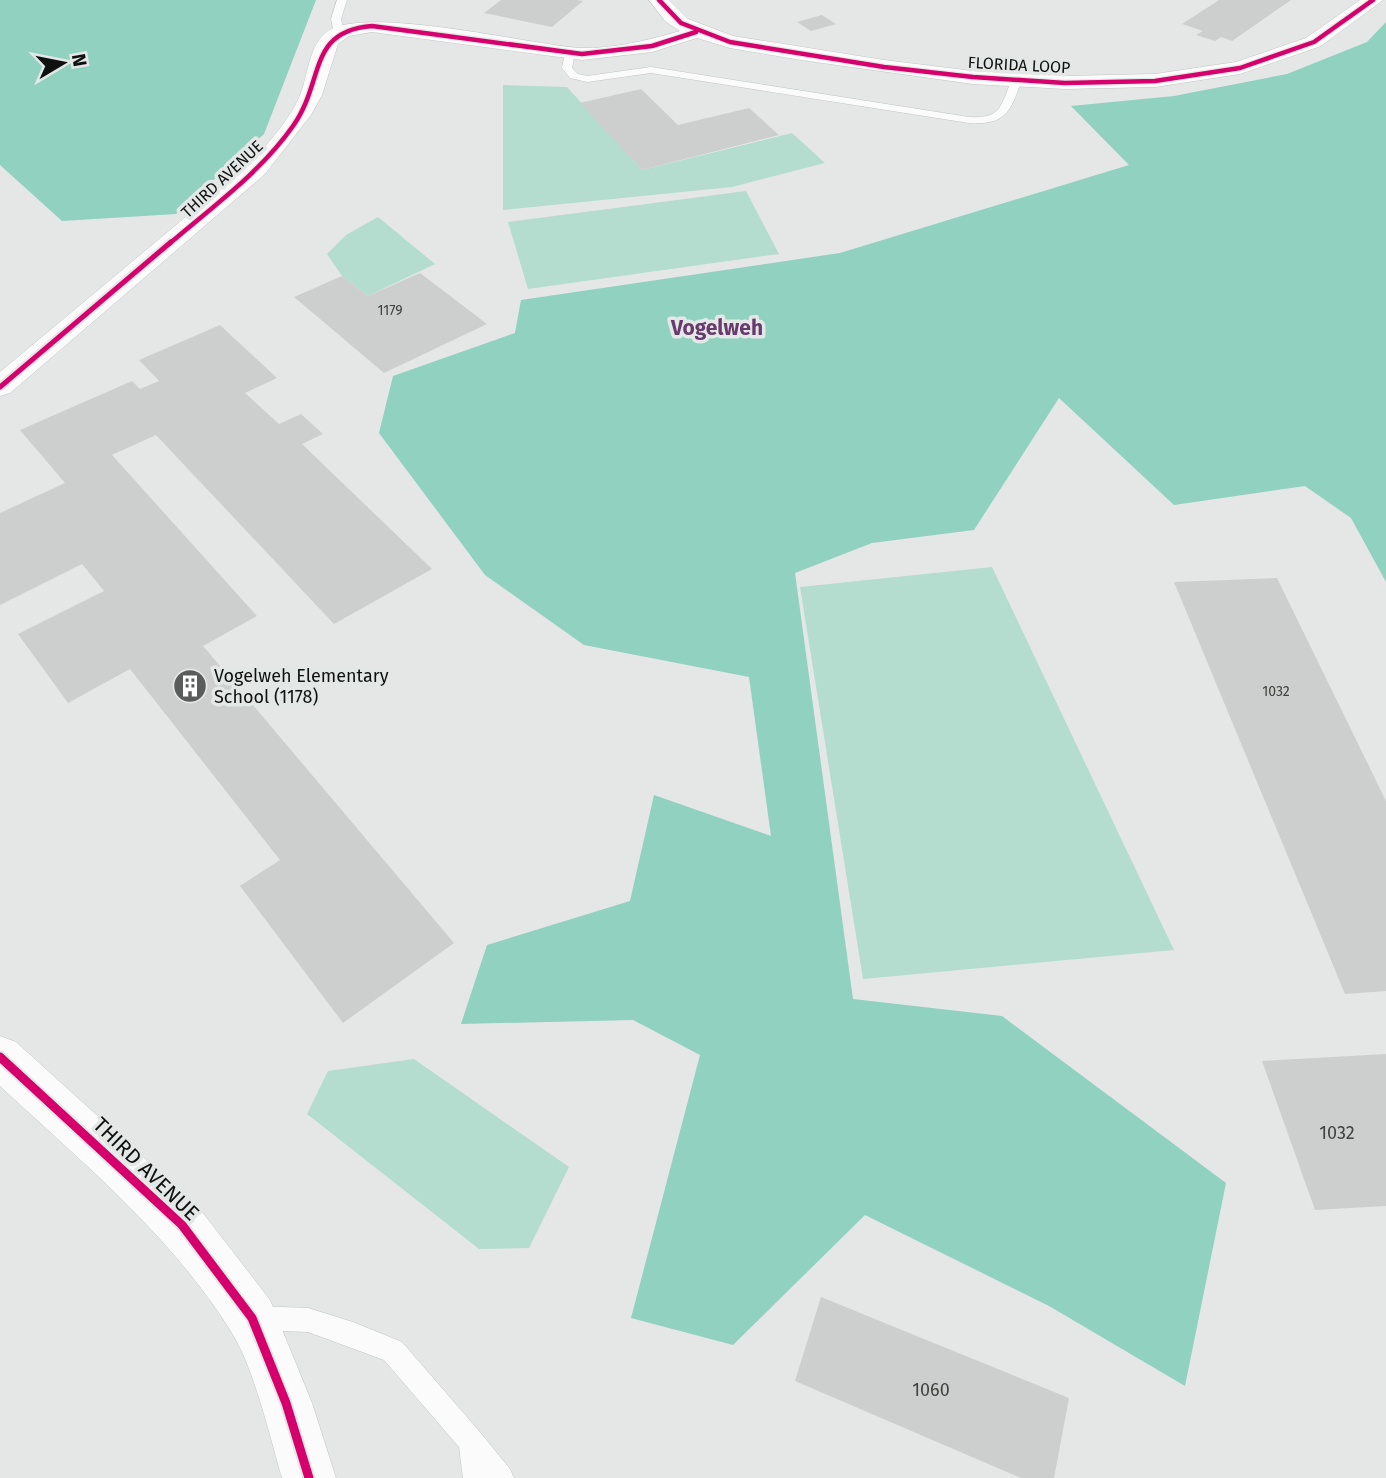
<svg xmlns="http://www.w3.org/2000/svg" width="1386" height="1478" font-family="'Fira Sans',sans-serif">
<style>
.green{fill:#b4ddd0}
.forest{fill:#90d1c0}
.building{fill:#cdcfce}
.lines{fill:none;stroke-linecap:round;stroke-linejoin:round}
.service-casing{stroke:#c3c5c4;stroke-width:1}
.minor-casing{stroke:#c3c5c4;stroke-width:1}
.service{fill:#fbfbfb;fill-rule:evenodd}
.minor{fill:#fbfbfb;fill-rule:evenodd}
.cycleway-far2-casing{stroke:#e3e8e6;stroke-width:7}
.cycleway-far1-casing{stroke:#e3e8e6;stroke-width:9}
.cycleway-casing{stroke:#e3e8e6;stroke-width:13}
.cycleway-far2{stroke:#d6006c;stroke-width:4.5}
.cycleway-far1{stroke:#d6006c;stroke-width:5}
.cycleway{stroke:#d6006c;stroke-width:9}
.labels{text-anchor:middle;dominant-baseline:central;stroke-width:7;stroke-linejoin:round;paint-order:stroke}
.number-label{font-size:14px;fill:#404240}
.far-street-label{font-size:16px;fill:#0f1110;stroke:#e3e8e6}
.poi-label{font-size:18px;fill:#0f1110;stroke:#e3e8e6;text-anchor:start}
.near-number-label{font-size:18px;fill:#404240}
.far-district-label{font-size:21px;font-weight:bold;fill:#683a6e;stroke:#e3e8e6}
.near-street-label{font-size:21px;fill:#0f1110;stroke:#e3e8e6}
</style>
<rect width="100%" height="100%" fill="#e4e7e6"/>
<!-- green -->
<path class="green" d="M 503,85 L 567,87 L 642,170 L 792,133 L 825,163 L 732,187 L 503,210 Z
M 746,191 L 779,254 L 528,289 L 508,222 Z
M 378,217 L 435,264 L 368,296 L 342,276 L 327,254 L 346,235 Z
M 992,567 L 1174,950 L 863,979 L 800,587 Z
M 414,1059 L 569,1167 L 529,1248 L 479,1249 L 307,1114 L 328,1071 Z"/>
<!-- forest -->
<path class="forest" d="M 0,0 L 316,0 L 264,134 L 176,214 L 62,221 L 0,165 Z
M 1386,22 L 1386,582 L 1351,518 L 1305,486 L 1174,505 L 1059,398 L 974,530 L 872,543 L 795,573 L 853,999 L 1002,1016 L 1226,1183 L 1185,1386 L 1049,1306 L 865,1215 L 733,1345 L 631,1318 L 700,1055 L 633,1020 L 461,1024 L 487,945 L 630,901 L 654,795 L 771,836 L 749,677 L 584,645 L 485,575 L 379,433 L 393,376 L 515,333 L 521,300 L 840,253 L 1129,165 L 1071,106 L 1174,96 L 1287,74 L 1367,42 Z"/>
<!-- building -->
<path class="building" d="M 501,0 L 577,0 L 583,1 L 552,27 L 484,13 Z
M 1219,0 L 1291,0 L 1232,41 L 1221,37 L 1215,41 L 1196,35 L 1203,31 L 1182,24 Z
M 822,15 L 836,24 L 811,31 L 797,22 Z
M 641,89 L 678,125 L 749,108 L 779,135 L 642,170 L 580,103 Z
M 420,273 L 487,324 L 384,373 L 294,297 L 342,276 L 368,296 Z
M 220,325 L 277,378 L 245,393 L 279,424 L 301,414 L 323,434 L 302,444 L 432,569 L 334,624 L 156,435 L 112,455 L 257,616 L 203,646 L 454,943 L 343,1023 L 240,886 L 280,860 L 130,669 L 68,703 L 18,634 L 104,591 L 82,564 L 0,605 L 0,513 L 65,483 L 20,430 L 132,381 L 140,389 L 159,381 L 139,360 Z
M 1277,578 L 1386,801 L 1386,991 L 1345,994 L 1174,582 Z
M 1386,1054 L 1386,1206 L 1315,1210 L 1262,1061 Z
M 821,1297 L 1069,1398 L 1054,1478 L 1021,1478 L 795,1381 Z"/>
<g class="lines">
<!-- service casing -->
<g class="service-casing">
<path id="service" d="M 337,0 L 347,0 L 341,19 L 344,33 L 339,36 L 334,33 L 331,19 Z
M 570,50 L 575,53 L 572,68 L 578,74 L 587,76 L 651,67 L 969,117 C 1003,119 1000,105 1012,80 L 1021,82 C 1010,113 1005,125 969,123 L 651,73 L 587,82 L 570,78 L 562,68 L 565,53 Z
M 254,1306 L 308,1308 L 353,1322 L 402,1342 L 479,1431 L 510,1469 L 514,1478 L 463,1478 L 459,1447 L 384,1360 L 308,1332 L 254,1330 L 246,1326 L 242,1318 L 246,1310 Z"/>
</g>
<!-- minor casing -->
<g class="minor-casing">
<path id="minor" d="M 649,0 L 669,0 L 688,19 L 733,36 L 884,60 L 973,71 L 1065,76 L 1155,74 L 1236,62 L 1306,38 L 1360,0 L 1383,0 L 1321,46 L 1240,74 L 1155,87 L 1065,89 L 973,84 L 801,60 L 730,48 L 697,38 L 652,52 L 582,60 L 372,32 L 349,36 L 338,44 L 322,95 L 311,115 L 264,175 L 10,393 L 0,396 L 0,372 L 248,165 C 267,145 287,123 299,98 C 308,77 308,50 324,34 C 356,2 531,45 580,48 C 613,49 649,40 680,31 L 665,21 Z
M 0,1036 L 16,1042 L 199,1208 L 270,1300 L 312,1403 L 336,1478 L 282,1478 C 270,1437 254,1368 232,1333 C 172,1236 83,1163 0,1086 Z"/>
</g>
<!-- service -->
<use href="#service" class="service"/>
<!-- minor -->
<use href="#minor" class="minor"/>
<!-- cycleway-far2 casing -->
<g class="cycleway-far2-casing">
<path id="cycleway-far2" d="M 659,0 L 681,23 L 730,42 L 884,67 L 973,77 L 1065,83 L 1155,81 L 1240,68 L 1314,42 L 1373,0
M 169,244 C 212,207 260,173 293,126 C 325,81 307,31 372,26 L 582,54 L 652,46 L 696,32"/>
</g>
<!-- cycleway-far1 casing -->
<g class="cycleway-far1-casing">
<path id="cycleway-far1" d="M 0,387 L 171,242"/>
</g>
<!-- cycleway casing -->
<g class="cycleway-casing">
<path id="cycleway" d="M 0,1057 L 182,1225 L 252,1318 L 286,1403 L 309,1478"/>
</g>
<!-- cycleway-far2 -->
<use href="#cycleway-far2" class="cycleway-far2"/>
<!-- cycleway-far1 -->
<use href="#cycleway-far1" class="cycleway-far1"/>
<!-- cycleway -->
<use href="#cycleway" class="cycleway"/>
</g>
<!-- icons -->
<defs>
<g id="building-disc" transform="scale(1.75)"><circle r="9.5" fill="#5a5c5b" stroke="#e3e8e6"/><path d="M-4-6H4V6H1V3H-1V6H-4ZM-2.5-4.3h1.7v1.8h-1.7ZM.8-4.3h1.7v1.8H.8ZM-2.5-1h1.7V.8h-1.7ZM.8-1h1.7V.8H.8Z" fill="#fff"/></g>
</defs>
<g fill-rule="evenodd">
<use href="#building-disc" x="190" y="686"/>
</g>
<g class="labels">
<!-- number labels -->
<g class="number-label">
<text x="390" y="310">1179</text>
<text x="1276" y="691">1032</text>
</g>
<!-- far-street labels -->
<g class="far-street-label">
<text transform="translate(1019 65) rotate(3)">FLORIDA LOOP</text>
<text transform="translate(222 179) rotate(-43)">THIRD AVENUE</text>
</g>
<!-- poi labels -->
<g class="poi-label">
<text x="214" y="676">Vogelweh Elementary<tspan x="214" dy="21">School (1178)</tspan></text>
</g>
<!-- near-number labels -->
<g class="near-number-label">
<text x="1337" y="1133">1032</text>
<text x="931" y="1390">1060</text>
</g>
<!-- far-district labels -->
<g class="far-district-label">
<text x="717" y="328">Vogelweh</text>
</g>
<!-- near-street labels -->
<g class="near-street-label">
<text transform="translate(146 1169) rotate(44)">THIRD AVENUE</text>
</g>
</g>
<!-- north arrow -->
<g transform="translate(63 63) rotate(80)" stroke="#e3e8e6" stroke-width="5" paint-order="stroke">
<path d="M0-5L12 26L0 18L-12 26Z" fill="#0f1110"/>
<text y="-10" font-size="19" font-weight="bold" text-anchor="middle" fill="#0f1110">N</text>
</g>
</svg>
